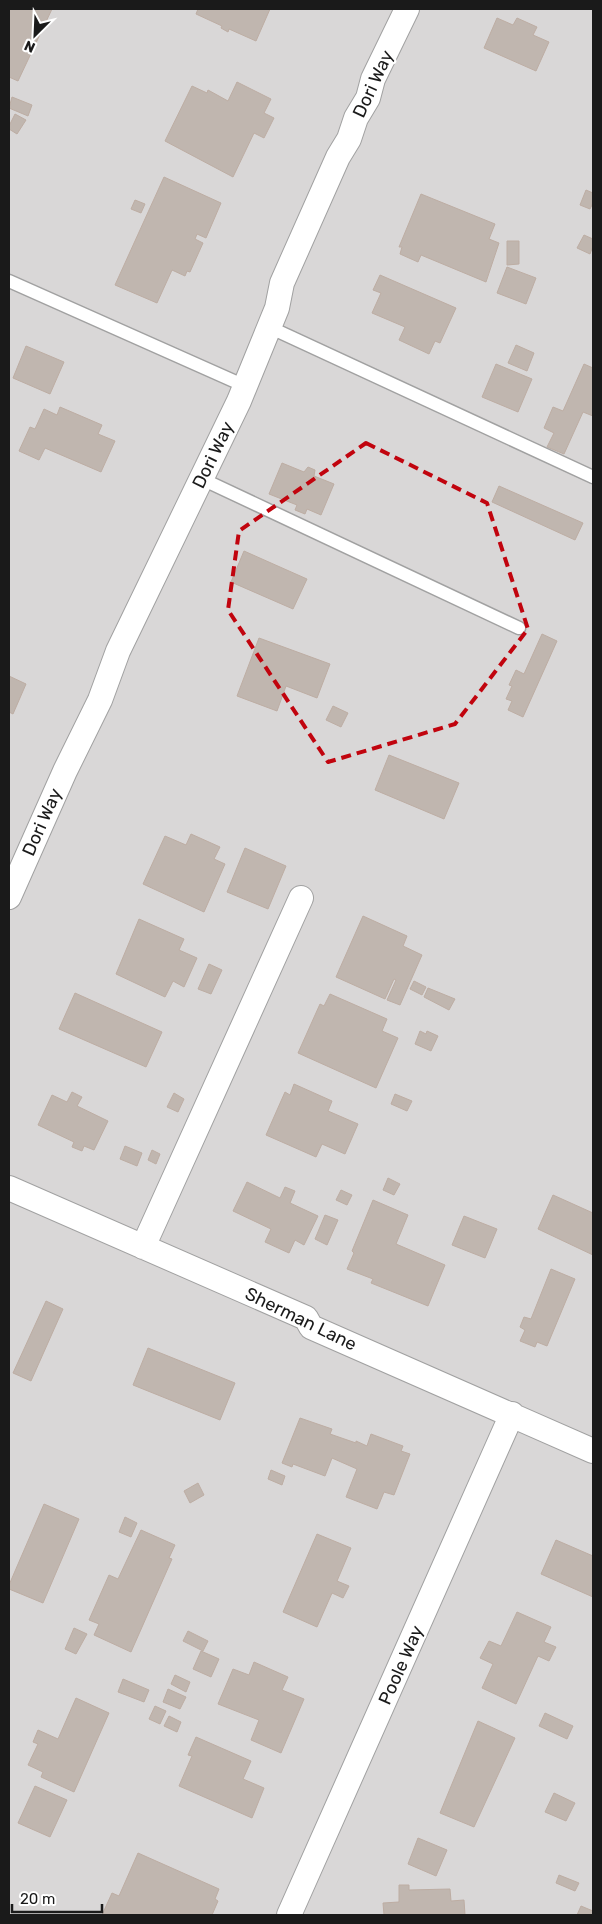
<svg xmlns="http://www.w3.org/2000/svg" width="602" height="1924" font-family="Rubik,sans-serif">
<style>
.residential{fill:#d9d7d7}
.building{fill:#c0b6af;stroke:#bdada3}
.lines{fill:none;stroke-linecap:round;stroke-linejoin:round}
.lane-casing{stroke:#a1a1a1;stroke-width:15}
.street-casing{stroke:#a1a1a1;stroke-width:26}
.lane{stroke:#fff;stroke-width:12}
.street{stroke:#fff;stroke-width:24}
.marked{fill:none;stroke:#c1040e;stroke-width:4;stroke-dasharray:10 6;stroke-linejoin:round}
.labels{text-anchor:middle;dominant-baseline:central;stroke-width:4.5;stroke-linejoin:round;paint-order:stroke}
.street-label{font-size:18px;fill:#1a1a1a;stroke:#fff}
</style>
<rect width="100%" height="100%" fill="#ece7e0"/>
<!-- residential -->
<path class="residential" d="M 9,9 L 593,9 L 593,1915 L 9,1915 Z"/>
<!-- building -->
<path class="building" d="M 9,9 L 52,9 L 18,81 L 9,77 Z
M 198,9 L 270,9 L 256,41 L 229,29 L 228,32 L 221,28 L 222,26 L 196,14 Z
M 497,18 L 513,25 L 517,18 L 537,27 L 533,35 L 549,42 L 536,71 L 484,48 Z
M 237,82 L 271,99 L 264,113 L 274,118 L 264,138 L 254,133 L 233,177 L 165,141 L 192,86 L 207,93 L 208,90 L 228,101 Z
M 12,97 L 32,105 L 28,116 L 9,108 Z
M 15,114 L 26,120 L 17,134 L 9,129 L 9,126 Z
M 164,177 L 221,203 L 206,238 L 197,234 L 195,239 L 203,243 L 190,272 L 187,271 L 185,276 L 172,270 L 157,303 L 115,285 Z
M 586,190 L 593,193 L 593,203 L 590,209 L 580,205 Z
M 421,194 L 495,224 L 489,239 L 499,243 L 486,282 L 421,255 L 418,262 L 400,254 L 402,247 L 399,247 Z
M 135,200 L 145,204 L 141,213 L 131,209 Z
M 584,235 L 593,239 L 593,246 L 590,254 L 577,248 Z
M 507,241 L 519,241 L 519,264 L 507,265 Z
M 507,267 L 536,278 L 526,304 L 497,293 Z
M 380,275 L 456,308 L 440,343 L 435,341 L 429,354 L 399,340 L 405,327 L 372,313 L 381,293 L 373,290 Z
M 516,345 L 534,353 L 527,371 L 508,363 Z
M 26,346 L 64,362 L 50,394 L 13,378 Z
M 496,364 L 532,379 L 518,412 L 482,397 Z
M 584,364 L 593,368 L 593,416 L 583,412 L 564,454 L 547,447 L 554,433 L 544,428 L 553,407 L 563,411 Z
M 60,407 L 102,425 L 98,434 L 115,441 L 101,472 L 45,448 L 39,460 L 19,451 L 30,427 L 35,429 L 44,409 L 57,415 Z
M 282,463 L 304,472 L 308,467 L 315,470 L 314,476 L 334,484 L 321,515 L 307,509 L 305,514 L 295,510 L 297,505 L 269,494 Z
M 499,486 L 583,523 L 575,540 L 492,502 Z
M 244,551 L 307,579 L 293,609 L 231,582 Z
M 542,634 L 557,641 L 523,717 L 508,710 L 512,701 L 506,699 L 512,686 L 509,685 L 516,670 L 524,674 Z
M 259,638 L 330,664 L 317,698 L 286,686 L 277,711 L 237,696 Z
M 9,676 L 26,684 L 13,714 L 9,712 Z
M 333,706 L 348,713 L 341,727 L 326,720 Z
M 389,755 L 459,783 L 444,819 L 375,790 Z
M 191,834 L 220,847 L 214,859 L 225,864 L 204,912 L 143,884 L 165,836 L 186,845 Z
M 245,848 L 286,866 L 268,909 L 227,892 Z
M 363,916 L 407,936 L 403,946 L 422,955 L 400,1005 L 387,1000 L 396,980 L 394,979 L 385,999 L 336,977 Z
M 139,919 L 184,939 L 179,950 L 197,958 L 184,987 L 173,981 L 165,997 L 116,974 Z
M 209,964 L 222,970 L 211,994 L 198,989 Z
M 414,981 L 426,987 L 422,995 L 410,989 Z
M 428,988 L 455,999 L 449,1010 L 424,997 Z
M 75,993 L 162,1032 L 146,1067 L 59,1029 Z
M 330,994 L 387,1019 L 382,1031 L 398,1038 L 376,1088 L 298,1053 L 320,1004 L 324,1006 Z
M 420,1031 L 426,1034 L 427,1031 L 438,1036 L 431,1051 L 415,1044 Z
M 294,1084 L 332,1101 L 328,1111 L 358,1124 L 345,1154 L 322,1144 L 316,1157 L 266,1135 L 285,1092 L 290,1095 Z
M 72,1092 L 82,1097 L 77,1106 L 108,1121 L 94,1150 L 84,1146 L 82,1151 L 72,1147 L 74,1142 L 38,1125 L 52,1095 L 67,1102 Z
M 174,1093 L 184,1099 L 178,1112 L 167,1107 Z
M 395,1094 L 412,1101 L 407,1111 L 391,1104 Z
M 125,1146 L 142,1153 L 137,1166 L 120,1159 Z
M 152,1150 L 160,1154 L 156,1164 L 148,1160 Z
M 388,1178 L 400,1184 L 394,1195 L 383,1190 Z
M 247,1182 L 280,1198 L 285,1187 L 295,1191 L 290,1203 L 318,1216 L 304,1245 L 295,1240 L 289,1253 L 265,1242 L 271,1229 L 233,1211 Z
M 341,1190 L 352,1195 L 347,1205 L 336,1200 Z
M 553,1195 L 593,1213 L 593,1255 L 538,1229 Z
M 373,1200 L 408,1215 L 396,1244 L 445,1265 L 428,1306 L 371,1283 L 373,1279 L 347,1269 L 354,1253 L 352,1251 Z
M 325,1215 L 338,1220 L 327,1245 L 315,1239 Z
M 464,1216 L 497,1229 L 485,1258 L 452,1245 Z
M 551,1269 L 575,1279 L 547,1346 L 537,1342 L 535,1347 L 520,1341 L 525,1330 L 520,1327 L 524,1317 L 531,1319 Z
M 46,1301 L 63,1309 L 31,1381 L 13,1373 Z
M 148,1348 L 235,1383 L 220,1420 L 133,1385 Z
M 300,1418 L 332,1429 L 330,1434 L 356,1443 L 356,1441 L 367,1446 L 371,1434 L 403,1446 L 401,1451 L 410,1454 L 394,1495 L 384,1492 L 377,1509 L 346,1497 L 357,1469 L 332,1458 L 325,1476 L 293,1464 L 292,1467 L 282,1463 Z
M 271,1470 L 285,1476 L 282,1485 L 268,1479 Z
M 198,1483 L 204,1495 L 190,1503 L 184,1491 Z
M 44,1504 L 79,1519 L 43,1603 L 9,1589 L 9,1585 Z
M 125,1517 L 137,1523 L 131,1537 L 119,1532 Z
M 141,1530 L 175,1545 L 169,1558 L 172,1559 L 131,1652 L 94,1635 L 99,1624 L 89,1620 L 109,1575 L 118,1579 Z
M 317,1534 L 351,1548 L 337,1581 L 349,1586 L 343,1598 L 332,1593 L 317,1627 L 283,1612 Z
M 556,1540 L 593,1556 L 593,1597 L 541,1574 Z
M 517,1612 L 551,1627 L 544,1642 L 556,1647 L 549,1661 L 538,1656 L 516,1704 L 482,1688 L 493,1664 L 480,1658 L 489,1641 L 501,1646 Z
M 74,1628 L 87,1634 L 76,1654 L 65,1649 Z
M 188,1631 L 208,1641 L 203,1651 L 183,1641 Z
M 201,1651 L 219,1659 L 211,1677 L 193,1669 Z
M 254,1662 L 288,1677 L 282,1690 L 304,1699 L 281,1753 L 251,1740 L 259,1720 L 218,1704 L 233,1669 L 249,1675 Z
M 175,1675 L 190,1682 L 186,1692 L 171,1684 Z
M 123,1679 L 149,1690 L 144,1702 L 118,1692 Z
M 168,1689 L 186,1697 L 180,1709 L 163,1702 Z
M 76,1698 L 109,1713 L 74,1792 L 41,1777 L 43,1772 L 28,1765 L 38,1744 L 33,1742 L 38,1730 L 58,1739 Z
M 155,1706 L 166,1711 L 160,1724 L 149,1719 Z
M 545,1713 L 573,1726 L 567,1739 L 539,1726 Z
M 169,1716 L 181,1722 L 177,1732 L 164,1726 Z
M 478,1721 L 515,1738 L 474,1827 L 440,1813 Z
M 196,1737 L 251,1761 L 243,1779 L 264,1788 L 252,1818 L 179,1786 L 192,1756 L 188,1755 Z
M 35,1786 L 67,1800 L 50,1837 L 18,1823 Z
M 554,1793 L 575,1803 L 566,1821 L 545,1812 Z
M 418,1838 L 447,1850 L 436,1876 L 408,1864 Z
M 138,1853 L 219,1889 L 215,1899 L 218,1901 L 212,1915 L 102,1915 L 112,1893 L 119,1896 Z
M 559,1875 L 579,1883 L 575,1891 L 556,1883 Z
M 399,1885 L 409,1885 L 409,1890 L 450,1889 L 451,1901 L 464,1900 L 465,1915 L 384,1915 L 383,1903 L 399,1902 Z
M 581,1906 L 593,1911 L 593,1915 L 577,1915 Z"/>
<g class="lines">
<!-- lane casing -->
<g class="lane-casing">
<path id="lane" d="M 9,281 L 245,386
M 269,327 L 593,477
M 202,479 L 519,628"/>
</g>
<!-- street casing -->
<g class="street-casing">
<path id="street" d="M 9,897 L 65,771 L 100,700 L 118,651 L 239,401 L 277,308 L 282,283 L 338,157 L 349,139 L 356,118 L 368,98 L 373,79 L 407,9
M 9,1188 L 306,1318 L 311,1327 L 593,1451
M 143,1247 L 301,898
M 289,1915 L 512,1414"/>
</g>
<!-- lane -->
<use href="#lane" class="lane"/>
<!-- street -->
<use href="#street" class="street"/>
</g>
<!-- marked area -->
<path class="marked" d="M 366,443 L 487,503 L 528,629 L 455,724 L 328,762 L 228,610 L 239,531 Z"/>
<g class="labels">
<!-- street labels -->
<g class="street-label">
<text transform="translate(373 84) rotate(-65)">Dori Way</text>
<text transform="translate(213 455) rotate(-64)">Dori Way</text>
<text transform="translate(42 822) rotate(-66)">Dori Way</text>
<text transform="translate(301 1319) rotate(26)">Sherman Lane</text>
<text transform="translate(401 1665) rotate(-66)">Poole Way</text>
</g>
</g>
<!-- border -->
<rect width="602" height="1924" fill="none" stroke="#1a1a1a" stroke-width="20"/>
<!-- north arrow -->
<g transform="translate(35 35) rotate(204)" stroke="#ffffff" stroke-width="4" paint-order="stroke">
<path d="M0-4L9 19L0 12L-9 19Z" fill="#1a1a1a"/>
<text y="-8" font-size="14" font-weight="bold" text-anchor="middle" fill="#1a1a1a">N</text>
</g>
<!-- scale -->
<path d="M12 1904v8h90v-8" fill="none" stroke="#1a1a1a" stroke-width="2.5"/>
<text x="20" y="1904" font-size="15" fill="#1a1a1a" stroke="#ffffff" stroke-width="4" paint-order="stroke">20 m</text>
</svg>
